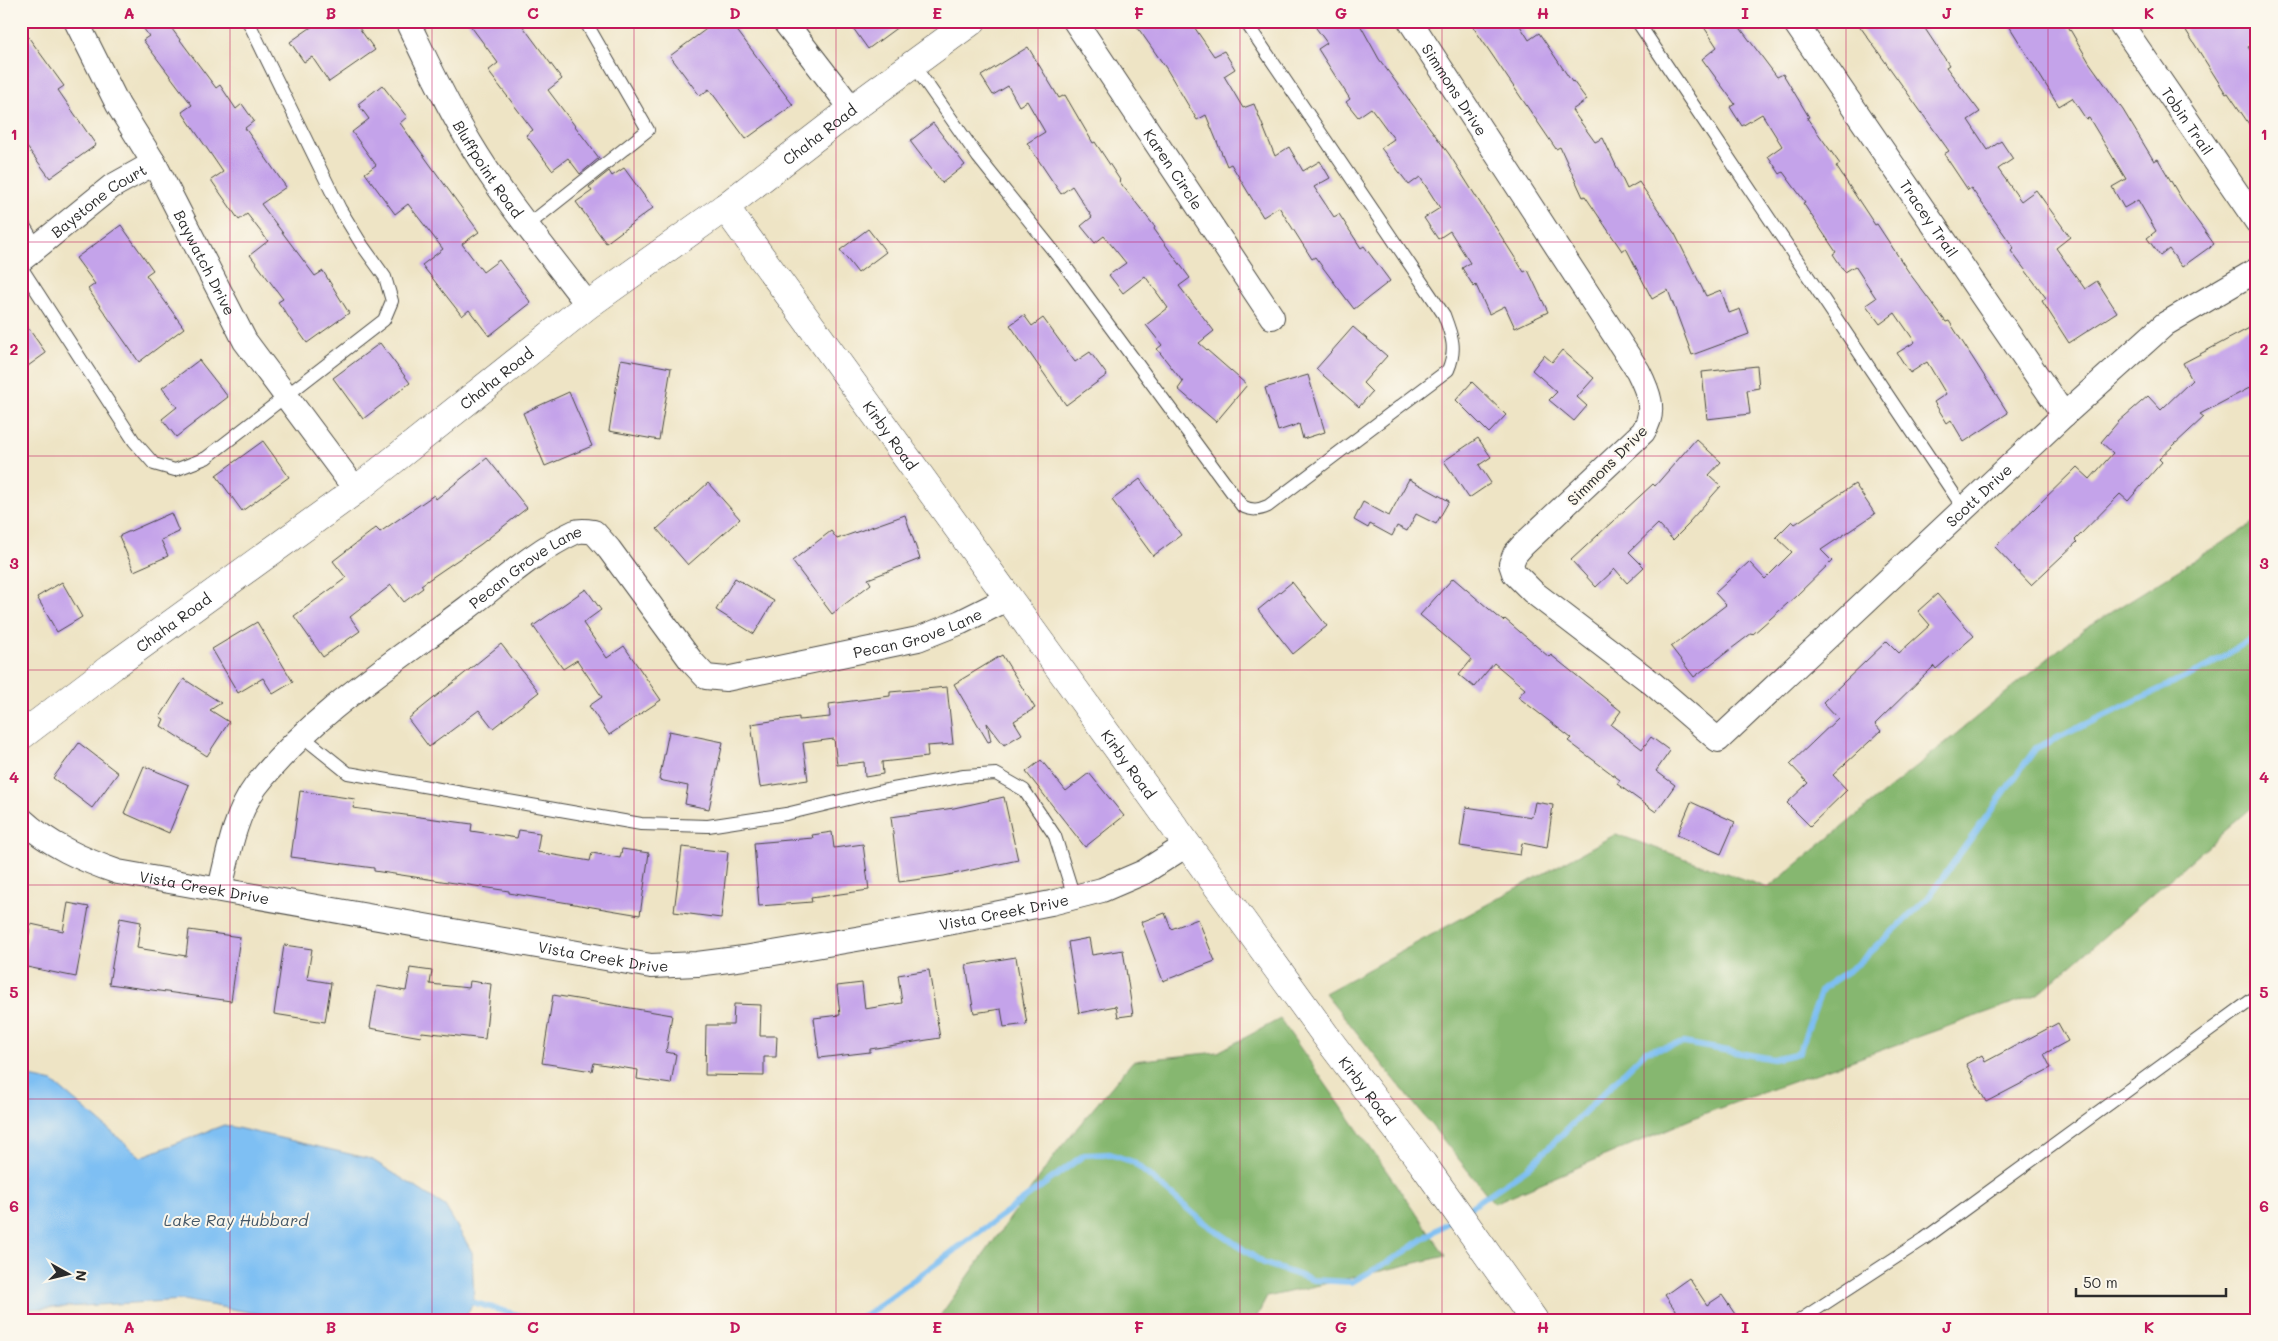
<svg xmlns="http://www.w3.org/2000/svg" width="2278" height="1341" font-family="Mali,sans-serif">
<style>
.forest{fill:#86b770;stroke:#58714e}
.water{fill:#7ebff3;stroke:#54758f}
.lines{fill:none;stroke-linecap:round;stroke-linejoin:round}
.stream{stroke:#7ebff3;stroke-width:6}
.building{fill:#c4a3ea}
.lane-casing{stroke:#484742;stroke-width:14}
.street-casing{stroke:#484742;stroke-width:26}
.secondary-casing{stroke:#484742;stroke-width:29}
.lane{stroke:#fff;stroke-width:12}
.street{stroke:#fff;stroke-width:24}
.secondary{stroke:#fff;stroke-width:28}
.grid{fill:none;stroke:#c2185b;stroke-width:1;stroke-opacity:0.55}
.labels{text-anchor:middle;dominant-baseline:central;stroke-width:4;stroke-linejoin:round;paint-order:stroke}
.street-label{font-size:15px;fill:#2b2b2b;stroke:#fbf7ec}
.water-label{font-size:16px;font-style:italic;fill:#445767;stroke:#fbf7ec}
.neatline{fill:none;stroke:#c2185b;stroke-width:2}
.grid-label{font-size:16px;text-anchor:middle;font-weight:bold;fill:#c2185b}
</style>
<rect width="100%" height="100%" fill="#fbf7ec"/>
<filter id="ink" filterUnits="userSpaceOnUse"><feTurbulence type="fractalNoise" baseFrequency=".02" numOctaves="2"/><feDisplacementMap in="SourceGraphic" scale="10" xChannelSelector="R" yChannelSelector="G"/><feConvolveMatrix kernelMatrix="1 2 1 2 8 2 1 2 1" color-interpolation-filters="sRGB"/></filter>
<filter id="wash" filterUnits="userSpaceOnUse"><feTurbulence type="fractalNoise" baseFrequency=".0096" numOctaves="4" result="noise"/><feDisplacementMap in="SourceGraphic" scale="20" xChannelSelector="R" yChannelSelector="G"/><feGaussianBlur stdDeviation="1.12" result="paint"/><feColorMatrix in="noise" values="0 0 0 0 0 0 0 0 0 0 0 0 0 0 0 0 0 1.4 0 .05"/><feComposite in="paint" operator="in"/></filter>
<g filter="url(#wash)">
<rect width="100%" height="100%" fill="#eee4c5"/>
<!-- forest -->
<path class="forest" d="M 2257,521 L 2257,803 L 2038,994 L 1703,1114 L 1494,1203 L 1325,993 L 1616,834 L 1768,888 L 2084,629 Z
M 1280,1019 L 1446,1256 L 1267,1297 L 1255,1320 L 937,1320 L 1061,1147 L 1133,1061 L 1218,1052 Z"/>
<!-- water -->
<path class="water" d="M 21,1075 L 53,1082 L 141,1157 L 224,1125 L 371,1159 L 445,1206 L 472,1252 L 474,1302 L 463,1320 L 278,1320 L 270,1316 L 183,1300 L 29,1309 L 21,1311 Z"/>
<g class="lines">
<!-- stream -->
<path class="stream" d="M 1465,1211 L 1529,1167 L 1646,1051 L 1684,1043 L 1773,1059 L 1799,1053 L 1822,989 L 1859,963 L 1928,898 L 2036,748 L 2209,666 L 2257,635
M 468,1301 L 536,1320
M 853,1320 L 866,1315 L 1084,1155 L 1110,1154 L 1133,1162 L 1202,1221 L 1263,1263 L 1313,1280 L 1352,1282 L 1400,1255 L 1454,1218"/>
</g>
<g id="blocks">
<!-- building -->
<path class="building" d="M 138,21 L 166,21 L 216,88 L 220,85 L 236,109 L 242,104 L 254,121 L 245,128 L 286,187 L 261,204 L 315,276 L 323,271 L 349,313 L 307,343 L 278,302 L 283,299 L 250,255 L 268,241 L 247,214 L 239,220 L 211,180 L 223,172 L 182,112 L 192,105 L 143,40 L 149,36 Z
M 320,21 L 354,21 L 375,50 L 329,82 L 312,57 L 304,62 L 290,42 Z
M 467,21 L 519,21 L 562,79 L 548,90 L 599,158 L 580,174 L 568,158 L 552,170 L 526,135 L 533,130 L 488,71 L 498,63 Z
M 717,21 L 730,21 L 793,105 L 746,139 L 709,89 L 700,96 L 670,56 Z
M 848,21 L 906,21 L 868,49 Z
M 1133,21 L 1190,21 L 1214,56 L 1224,51 L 1235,69 L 1224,76 L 1243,108 L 1254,104 L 1275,156 L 1289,147 L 1303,171 L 1320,161 L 1330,178 L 1314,187 L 1334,217 L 1339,214 L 1361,248 L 1364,246 L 1390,281 L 1354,309 L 1315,257 L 1312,259 L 1279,207 L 1263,217 L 1231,164 L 1227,166 L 1206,115 L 1197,120 L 1166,68 Z
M 1311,21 L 1358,21 L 1379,59 L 1449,154 L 1524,272 L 1528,270 L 1548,312 L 1515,328 L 1505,306 L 1489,314 L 1476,285 L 1474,287 L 1462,268 L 1470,263 L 1450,231 L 1438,239 L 1424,218 L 1440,208 L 1420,177 L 1409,185 L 1381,148 L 1394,139 L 1371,108 L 1358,117 L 1346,102 L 1350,99 L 1318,49 L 1327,43 Z
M 1469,21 L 1517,21 L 1529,40 L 1539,33 L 1572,82 L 1573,81 L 1587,100 L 1572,110 L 1595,142 L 1603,138 L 1627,189 L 1639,182 L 1675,234 L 1706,296 L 1721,290 L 1729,313 L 1740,309 L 1749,334 L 1692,355 L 1668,290 L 1652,299 L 1626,248 L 1622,251 L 1585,196 L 1583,197 L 1560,147 L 1556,149 Z
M 1700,21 L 1735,21 L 1777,77 L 1783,74 L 1809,117 L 1807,118 L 1840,164 L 1836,166 L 1875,225 L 1877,224 L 1910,274 L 1946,322 L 1949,321 L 2008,413 L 1964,442 L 1951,420 L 1947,423 L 1934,402 L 1946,394 L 1927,362 L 1910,373 L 1897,353 L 1915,342 L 1895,313 L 1880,324 L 1866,305 L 1876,298 L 1855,266 L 1845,272 L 1833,254 L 1836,252 L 1803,203 L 1805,202 L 1783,172 L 1780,174 L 1768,156 L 1782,146 L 1762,114 L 1742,126 L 1730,107 L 1735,104 L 1702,59 L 1717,47 Z
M 1856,21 L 1920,21 L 1949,65 L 1946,67 L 1980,112 L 1968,120 L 1988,150 L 2001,141 L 2013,159 L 1998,169 L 2021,201 L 2036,190 L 2070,237 L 2056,248 L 2085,289 L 2097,281 L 2117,312 L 2069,343 L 2042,301 L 2046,298 L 2011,251 L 2014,248 L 1971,188 L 1968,190 L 1944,154 L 1949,151 Z
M 2006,21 L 2065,21 L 2089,62 L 2123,110 L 2154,161 L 2158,159 L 2182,200 L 2214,244 L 2182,267 L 2169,249 L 2160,256 L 2147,238 L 2156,231 L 2138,200 L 2124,208 L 2112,187 L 2126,179 L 2089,118 L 2086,119 L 2072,98 L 2059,106 Z
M 2180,21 L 2245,21 L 2257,39 L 2257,41 L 2248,47 L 2257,60 L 2257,136 L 2228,93 L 2226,94 Z
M 21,27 L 64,86 L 58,90 L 96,145 L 50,178 L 21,139 Z
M 1028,47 L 1059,98 L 1065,95 L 1093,143 L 1095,142 L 1120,180 L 1119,181 L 1155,227 L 1154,229 L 1190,278 L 1179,286 L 1214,331 L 1199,343 L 1247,385 L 1216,422 L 1178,389 L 1183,382 L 1157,349 L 1162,345 L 1146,325 L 1168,308 L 1145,276 L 1123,293 L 1109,275 L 1126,263 L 1104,236 L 1095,243 L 1081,226 L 1092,217 L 1072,186 L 1061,194 L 1027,143 L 1045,132 L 1027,101 L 1019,106 L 1008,86 L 993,95 L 981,76 Z
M 382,85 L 407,117 L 400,123 L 479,232 L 462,244 L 483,272 L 499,260 L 531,303 L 489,336 L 469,310 L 462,316 L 422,265 L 443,249 L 408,204 L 395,214 L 365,173 L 376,165 L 352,132 L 369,119 L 358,104 Z
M 933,123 L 965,165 L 942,183 L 910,141 Z
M 624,168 L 653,208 L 606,243 L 576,202 L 592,191 L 589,187 L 609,171 L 612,176 Z
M 121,225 L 153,270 L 146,275 L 184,328 L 139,362 L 88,289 L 95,284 L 76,258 Z
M 868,229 L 886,252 L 858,273 L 840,250 Z
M 1024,315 L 1032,326 L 1043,318 L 1075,362 L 1090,352 L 1107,375 L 1066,405 L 1010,325 Z
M 21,318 L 46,353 L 21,371 Z
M 2257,324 L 2257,384 L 2200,414 L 2204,417 L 2159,459 L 2162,462 L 2128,501 L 2120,494 L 2075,540 L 2077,542 L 2031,585 L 1995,547 L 2077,467 L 2090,479 L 2113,453 L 2101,442 L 2118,422 L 2148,396 L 2161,410 L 2192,380 L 2183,363 Z
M 1353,327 L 1387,356 L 1363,383 L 1372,392 L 1359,407 L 1316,369 Z
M 380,343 L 410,383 L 363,419 L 333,378 Z
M 1562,350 L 1594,378 L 1577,397 L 1587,406 L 1574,421 L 1549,400 L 1557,392 L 1532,370 L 1544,355 L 1552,362 Z
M 621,359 L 671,368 L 659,440 L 609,431 Z
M 199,360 L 228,397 L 176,437 L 162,419 L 177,407 L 162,388 Z
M 1757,366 L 1759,388 L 1747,390 L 1750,414 L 1707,419 L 1702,372 Z
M 1308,375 L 1325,432 L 1303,439 L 1299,424 L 1278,431 L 1265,388 Z
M 1472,382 L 1506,415 L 1489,433 L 1456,400 Z
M 569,392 L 592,446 L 545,466 L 523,413 Z
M 1478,438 L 1491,457 L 1479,465 L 1491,483 L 1469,498 L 1444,461 Z
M 1696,439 L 1721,462 L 1709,475 L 1721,486 L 1689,522 L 1690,523 L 1673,540 L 1658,524 L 1629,552 L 1644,567 L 1627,583 L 1615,569 L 1596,587 L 1571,560 L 1653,484 L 1655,486 Z
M 263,441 L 289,477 L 242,511 L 216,475 Z
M 487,458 L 527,508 L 481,544 L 421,585 L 423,588 L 404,602 L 391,585 L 350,617 L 360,631 L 323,657 L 294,616 L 346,578 L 333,561 L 376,528 L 380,532 L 434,495 L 436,499 Z
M 1140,479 L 1181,535 L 1153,556 L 1112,500 Z
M 1409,479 L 1449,501 L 1436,524 L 1416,514 L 1407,531 L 1397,526 L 1392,536 L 1370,524 L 1368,528 L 1354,520 L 1363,502 L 1389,516 Z
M 708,483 L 740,519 L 688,565 L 657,529 Z
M 1855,484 L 1875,514 L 1821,550 L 1832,561 L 1796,596 L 1753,634 L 1752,633 L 1694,677 L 1671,647 L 1726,605 L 1715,593 L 1749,562 L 1765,579 L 1792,552 L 1776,537 L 1792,521 L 1795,524 Z
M 171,513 L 179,532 L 161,540 L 168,556 L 134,571 L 119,536 Z
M 905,515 L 920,559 L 868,579 L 871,584 L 832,614 L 792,561 L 831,531 L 837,539 Z
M 735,578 L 774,601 L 754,634 L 716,610 Z
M 1453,578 L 1503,621 L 1505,619 L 1549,657 L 1551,655 L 1621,711 L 1611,725 L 1642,749 L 1651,737 L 1670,751 L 1656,771 L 1675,785 L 1656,812 L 1617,784 L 1620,780 L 1568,741 L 1571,738 L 1518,697 L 1525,689 L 1494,663 L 1474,687 L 1459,675 L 1472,659 L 1420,615 Z
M 62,582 L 82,617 L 57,632 L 37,597 Z
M 1292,582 L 1327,626 L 1293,654 L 1258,610 Z
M 586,589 L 601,610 L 583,623 L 607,658 L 624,646 L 661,700 L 609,735 L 589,706 L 602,697 L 577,660 L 563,669 L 533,626 Z
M 1937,594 L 1974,636 L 1936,669 L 1934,666 L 1875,724 L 1881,731 L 1833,775 L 1847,790 L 1810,826 L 1787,803 L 1808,783 L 1790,764 L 1838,718 L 1823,702 L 1887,641 L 1899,653 L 1930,625 L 1918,611 Z
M 257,622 L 293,682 L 273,694 L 263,678 L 238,693 L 212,649 Z
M 501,644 L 539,692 L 493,728 L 479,710 L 429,747 L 408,719 Z
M 1002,655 L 1035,708 L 1014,721 L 1022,734 L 1004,745 L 987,723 L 991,741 L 988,742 L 954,684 Z
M 184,679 L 221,703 L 210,710 L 229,722 L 207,756 L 161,726 L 164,719 L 160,717 Z
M 947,687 L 953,744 L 927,746 L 928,757 L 882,762 L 883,774 L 865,777 L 864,762 L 837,765 L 834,739 L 803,743 L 808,780 L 760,787 L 751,724 L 799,717 L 799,720 L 830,717 L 829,704 L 890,696 L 890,692 Z
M 669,731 L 723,742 L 709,809 L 685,804 L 688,786 L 659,780 Z
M 79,743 L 118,773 L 92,808 L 53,778 Z
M 1041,760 L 1066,791 L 1089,773 L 1124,816 L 1085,847 L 1026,772 Z
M 144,766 L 189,785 L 169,833 L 124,813 Z
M 300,791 L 355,799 L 353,808 L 472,824 L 471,831 L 517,838 L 519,830 L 540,833 L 537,852 L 590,861 L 592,853 L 620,858 L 622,849 L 649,853 L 640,915 L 509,893 L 509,891 L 374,871 L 374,868 L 291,857 Z
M 1004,797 L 1018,860 L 944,876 L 899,882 L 891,817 L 954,808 Z
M 1535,802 L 1553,805 L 1547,848 L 1522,843 L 1520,855 L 1460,846 L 1466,807 L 1532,817 Z
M 1691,802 L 1735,822 L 1721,854 L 1677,835 Z
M 832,832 L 834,848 L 863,844 L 869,890 L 811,898 L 812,902 L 759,906 L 754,843 L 813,838 L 812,835 Z
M 682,847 L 728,852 L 721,918 L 674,912 Z
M 68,903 L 89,907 L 76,977 L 22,966 L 31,924 L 63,931 Z
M 1165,913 L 1171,929 L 1198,919 L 1215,961 L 1163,981 L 1141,922 Z
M 120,918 L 141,922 L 137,948 L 186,956 L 189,930 L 240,937 L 231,1001 L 109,984 Z
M 1089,938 L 1092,955 L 1123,950 L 1133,1015 L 1118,1017 L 1116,1006 L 1079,1013 L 1068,942 Z
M 284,945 L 312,949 L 307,979 L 331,983 L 325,1022 L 274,1014 Z
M 1016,957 L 1027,1024 L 1004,1027 L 1001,1009 L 974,1013 L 966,965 Z
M 410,968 L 432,971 L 430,984 L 469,988 L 470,981 L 491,984 L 485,1039 L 422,1032 L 421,1037 L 370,1028 L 377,986 L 406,991 Z
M 929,970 L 940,1038 L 870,1049 L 870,1052 L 819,1058 L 814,1018 L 840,1015 L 837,986 L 862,983 L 865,1009 L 902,1003 L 898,975 Z
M 553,995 L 672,1015 L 666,1052 L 676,1054 L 671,1084 L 637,1079 L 638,1070 L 594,1063 L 592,1071 L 542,1063 Z
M 734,1004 L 761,1005 L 760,1036 L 777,1036 L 776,1057 L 764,1057 L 764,1076 L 705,1075 L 706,1025 L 733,1025 Z
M 2058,1023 L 2068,1041 L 2044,1054 L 2051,1068 L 1986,1102 L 1966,1064 L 1982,1055 L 1985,1062 Z
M 1689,1278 L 1707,1305 L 1722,1295 L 1739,1320 L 1682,1320 L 1665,1295 Z"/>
</g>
</g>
<g filter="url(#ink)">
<use href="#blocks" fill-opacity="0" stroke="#484742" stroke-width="1"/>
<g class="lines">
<!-- lane casing -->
<g class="lane-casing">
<path id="lane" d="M 1637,21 L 1964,509
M 913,64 L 978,157 L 1063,263 L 1242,506 C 1252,511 1259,510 1268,506 L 1448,370 C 1457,349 1452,336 1444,315 L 1245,21
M 21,221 L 37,247
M 528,225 L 648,130 L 585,21
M 21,267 L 134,441 L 154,464 L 175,470 L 206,458 L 384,320 L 392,301 L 385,277 L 362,245 L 340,209 L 248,21
M 302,736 L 348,773 L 641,824 L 708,826 L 786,814 L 882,791 L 964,776 L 996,774 L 1024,790 L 1055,836 L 1074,897
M 1800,1320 L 1924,1239 L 2257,996"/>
</g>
<!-- street casing -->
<g class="street-casing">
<g id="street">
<path id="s1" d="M 76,21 L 118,105 L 154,163 L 245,341 L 356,490"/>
<path id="s2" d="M 407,21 C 427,62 446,104 470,143 C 504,200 548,252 588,305"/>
<path d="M 784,21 L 852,109"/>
<path id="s3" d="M 1075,21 L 1272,317"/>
<path id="s4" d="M 1410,21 L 1638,371 C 1648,391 1657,411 1643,432 L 1523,545 L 1515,554 L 1511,564 L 1514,573 L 1533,592 L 1652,683 L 1718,740 L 2064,415 L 2165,324 L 2257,270"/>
<path id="s5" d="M 1794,21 L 2064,415"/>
<path id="s6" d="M 2119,21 L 2257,222"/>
<path id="s7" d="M 21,260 L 111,187 L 154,163"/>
<path id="s8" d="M 21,819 C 49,845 83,860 118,872 L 651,966 L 697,964 L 744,958 L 927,927 L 1051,903 L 1102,890 L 1144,872 L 1188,844"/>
<path id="s9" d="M 220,889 C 228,855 235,814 256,786 C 311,715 395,662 467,608 C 501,582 536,550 575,532 C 580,530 588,531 594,532 L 609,549 L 692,662 L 706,677 L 726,679 L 918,639 L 961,622 L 1009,598"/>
</g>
</g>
<!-- secondary casing -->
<g class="secondary-casing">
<g id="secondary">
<path id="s10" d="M 725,207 L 1331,1043 L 1423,1164 L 1534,1320"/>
<path id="s11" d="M 21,736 L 113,666 L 356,490 L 588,305 L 725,207 L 852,109 L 972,21"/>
</g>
</g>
<!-- lane -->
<use href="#lane" class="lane"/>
<!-- street -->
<use href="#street" class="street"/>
<!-- secondary -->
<use href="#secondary" class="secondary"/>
</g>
</g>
<!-- grid -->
<path class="grid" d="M 230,21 L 230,1320M 432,21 L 432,1320M 634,21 L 634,1320M 836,21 L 836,1320M 1038,21 L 1038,1320M 1240,21 L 1240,1320M 1442,21 L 1442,1320M 1644,21 L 1644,1320M 1846,21 L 1846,1320M 2048,21 L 2048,1320M 21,242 L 2257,242M 21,456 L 2257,456M 21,670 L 2257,670M 21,885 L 2257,885M 21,1099 L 2257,1099"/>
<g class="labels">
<!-- street labels -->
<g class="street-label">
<text stroke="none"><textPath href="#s4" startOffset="82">Simmons Drive</textPath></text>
<text stroke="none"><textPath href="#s6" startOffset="121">Tobin Trail</textPath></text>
<text stroke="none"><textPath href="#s11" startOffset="1000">Chaha Road</textPath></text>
<text stroke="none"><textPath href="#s2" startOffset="169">Bluffpoint Road</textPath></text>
<text stroke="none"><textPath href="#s3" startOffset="178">Karen Circle</textPath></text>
<text stroke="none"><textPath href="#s7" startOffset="98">Baystone Court</textPath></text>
<text stroke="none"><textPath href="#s5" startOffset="239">Tracey Trail</textPath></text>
<text stroke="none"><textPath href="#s1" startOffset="274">Baywatch Drive</textPath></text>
<text stroke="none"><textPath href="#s11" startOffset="595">Chaha Road</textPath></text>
<text stroke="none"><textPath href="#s10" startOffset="282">Kirby Road</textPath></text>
<text transform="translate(1607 465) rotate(-45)">Simmons Drive</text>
<text stroke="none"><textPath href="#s4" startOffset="1301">Scott Drive</textPath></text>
<text stroke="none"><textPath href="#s9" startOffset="459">Pecan Grove Lane</textPath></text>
<text stroke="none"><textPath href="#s11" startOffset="190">Chaha Road</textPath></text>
<text stroke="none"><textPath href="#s9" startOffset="939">Pecan Grove Lane</textPath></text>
<text stroke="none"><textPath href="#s10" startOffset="688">Kirby Road</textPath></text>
<text stroke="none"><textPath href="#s8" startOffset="199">Vista Creek Drive</textPath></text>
<text stroke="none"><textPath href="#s8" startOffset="1010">Vista Creek Drive</textPath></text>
<text stroke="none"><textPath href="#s8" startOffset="604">Vista Creek Drive</textPath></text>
<text stroke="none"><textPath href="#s10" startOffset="1092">Kirby Road</textPath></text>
</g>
<!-- water labels -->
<g class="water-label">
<text x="236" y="1219">Lake Ray Hubbard</text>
</g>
</g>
<!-- margin -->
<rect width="2278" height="1341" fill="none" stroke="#fbf7ec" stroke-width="55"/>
<!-- north arrow -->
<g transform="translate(68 1274) rotate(98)" stroke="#fbf7ec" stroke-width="4" paint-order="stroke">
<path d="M0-4L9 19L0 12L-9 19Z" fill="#2b2b2b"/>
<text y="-8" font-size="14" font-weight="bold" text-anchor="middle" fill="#2b2b2b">N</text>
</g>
<!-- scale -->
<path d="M2076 1288v8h150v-8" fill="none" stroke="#2b2b2b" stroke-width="2.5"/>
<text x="2083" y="1288" font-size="15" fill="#2b2b2b" stroke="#fbf7ec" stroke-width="4" paint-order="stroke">50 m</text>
<rect x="28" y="28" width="2222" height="1286" class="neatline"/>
<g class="grid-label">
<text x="129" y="19">A</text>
<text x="331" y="19">B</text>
<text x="533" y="19">C</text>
<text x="735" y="19">D</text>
<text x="937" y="19">E</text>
<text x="1139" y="19">F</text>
<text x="1341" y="19">G</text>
<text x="1543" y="19">H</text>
<text x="1745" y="19">I</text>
<text x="1947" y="19">J</text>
<text x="2149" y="19">K</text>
<text x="14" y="140">1</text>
<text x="2264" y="140">1</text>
<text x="14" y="355">2</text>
<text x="2264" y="355">2</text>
<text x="14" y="569">3</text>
<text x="2264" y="569">3</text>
<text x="14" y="783">4</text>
<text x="2264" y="783">4</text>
<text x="14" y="998">5</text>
<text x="2264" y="998">5</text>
<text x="14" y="1212">6</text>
<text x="2264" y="1212">6</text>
<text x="129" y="1333">A</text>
<text x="331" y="1333">B</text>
<text x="533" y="1333">C</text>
<text x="735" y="1333">D</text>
<text x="937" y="1333">E</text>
<text x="1139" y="1333">F</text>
<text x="1341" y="1333">G</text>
<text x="1543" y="1333">H</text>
<text x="1745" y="1333">I</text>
<text x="1947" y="1333">J</text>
<text x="2149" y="1333">K</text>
</g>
</svg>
